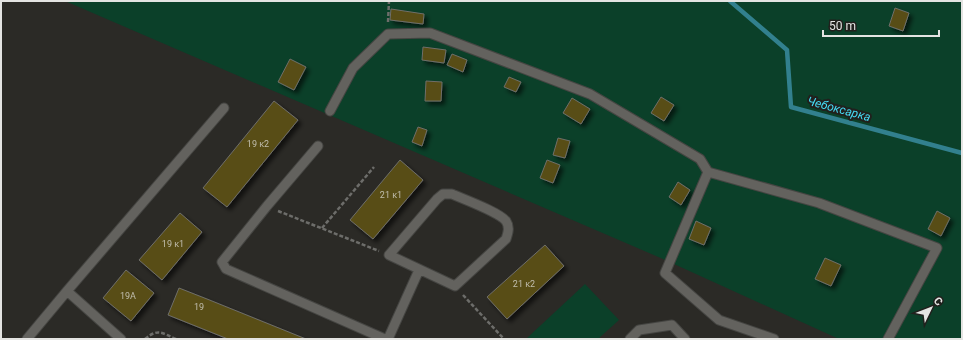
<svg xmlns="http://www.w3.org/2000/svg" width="963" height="340" font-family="Roboto,sans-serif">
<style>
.green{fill:#0b4029}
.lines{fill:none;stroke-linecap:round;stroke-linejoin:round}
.stream{stroke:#32808e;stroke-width:4.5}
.building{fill:#584e12;stroke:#6f6e6a;filter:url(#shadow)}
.lane-casing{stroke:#454542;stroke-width:11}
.path{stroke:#6d6d6a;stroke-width:2.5;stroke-dasharray:4 2;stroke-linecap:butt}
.lane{stroke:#63625e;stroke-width:9}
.labels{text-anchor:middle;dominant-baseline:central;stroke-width:4;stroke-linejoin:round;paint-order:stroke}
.number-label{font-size:9px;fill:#c1beae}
.water-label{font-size:12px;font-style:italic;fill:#45dcf6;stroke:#21201d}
</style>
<defs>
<filter id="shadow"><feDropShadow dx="3.5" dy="3.5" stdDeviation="2" flood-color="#0009"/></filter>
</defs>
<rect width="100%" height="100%" fill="#2b2a26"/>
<!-- green -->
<path class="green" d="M 65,1 L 962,1 L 962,339 L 839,339 L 663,259 Z
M 585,284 L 619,320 L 598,339 L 526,339 Z"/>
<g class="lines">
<!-- stream -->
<path class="stream" d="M 730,1 L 787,50 L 791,107 L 962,153"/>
</g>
<!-- building -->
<path class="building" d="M 895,8 L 909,13 L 903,31 L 889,26 Z
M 391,9 L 424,14 L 423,24 L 390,20 Z
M 423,47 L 446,50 L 444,63 L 422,60 Z
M 452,54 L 467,60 L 463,72 L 447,65 Z
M 290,59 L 306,67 L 294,90 L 278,82 Z
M 509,77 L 521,82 L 516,92 L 504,87 Z
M 426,81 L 442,82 L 441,101 L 425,101 Z
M 661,97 L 674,105 L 664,121 L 651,113 Z
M 572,98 L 590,109 L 581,124 L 563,113 Z
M 274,101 L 298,120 L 227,207 L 203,188 Z
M 418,127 L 427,130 L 422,146 L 412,142 Z
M 558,138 L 570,141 L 565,158 L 553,155 Z
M 400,160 L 423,180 L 373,239 L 350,220 Z
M 547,160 L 560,165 L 553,183 L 540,178 Z
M 678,182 L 690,190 L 681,205 L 669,197 Z
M 937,211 L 950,218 L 941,236 L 928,229 Z
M 180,213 L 202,232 L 162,280 L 139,260 Z
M 696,221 L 711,228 L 704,245 L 689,239 Z
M 545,245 L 564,266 L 507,319 L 487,297 Z
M 825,258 L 841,265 L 831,286 L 815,279 Z
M 126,270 L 154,293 L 131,321 L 103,298 Z
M 179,288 L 207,299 L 306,339 L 228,339 L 168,315 Z"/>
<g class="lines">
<!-- lane casing -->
<g class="lane-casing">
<path id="lane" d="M 330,111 L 353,68 L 388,34 L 430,33 L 590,94 L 700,159 L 708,172 L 665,273 L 719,320 L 774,339
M 318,146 L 267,206 L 222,262 L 226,269 L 385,339
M 708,172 L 819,203 L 937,248 L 888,339
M 443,194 L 452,194 C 463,199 499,212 506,221 C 510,227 508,233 506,239 L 455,286 L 389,255 L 437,199 Z
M 67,291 L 121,339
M 27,339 L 67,291 L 224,108
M 388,339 L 419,270
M 630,339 L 639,330 L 672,325 L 685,339"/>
</g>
<!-- path -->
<path class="path" d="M 388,22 L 389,1
M 278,211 L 379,251
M 322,228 L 374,167
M 463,295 L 504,339
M 145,339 C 158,328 162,333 176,339"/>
<!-- lane -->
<use href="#lane" class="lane"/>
</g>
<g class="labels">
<!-- number labels -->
<g class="number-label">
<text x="258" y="144">19 к2</text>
<text x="391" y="195">21 к1</text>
<text x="173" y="244">19 к1</text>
<text x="524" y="284">21 к2</text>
<text x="128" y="296">19А</text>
<text x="199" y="307">19</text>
</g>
<!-- water labels -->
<g class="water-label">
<text transform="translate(839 109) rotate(15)">Чебоксарка</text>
</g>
</g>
<!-- border -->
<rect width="963" height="340" fill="none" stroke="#e4e4e2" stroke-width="4"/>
<!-- north arrow -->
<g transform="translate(931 308) rotate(47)" stroke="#21201d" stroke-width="3" paint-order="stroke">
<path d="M0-3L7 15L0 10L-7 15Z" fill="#e4e4e2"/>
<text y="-6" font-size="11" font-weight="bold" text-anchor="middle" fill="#e4e4e2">С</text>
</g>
<!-- scale -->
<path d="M823 30v6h116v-6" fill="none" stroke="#e4e4e2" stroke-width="2"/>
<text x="829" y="30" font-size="12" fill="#e4e4e2" stroke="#21201d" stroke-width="3" paint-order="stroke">50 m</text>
</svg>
